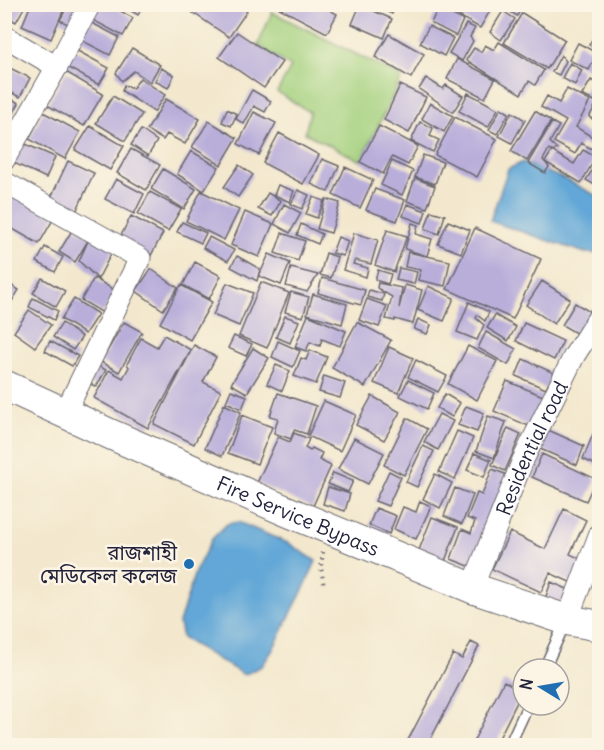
<svg xmlns="http://www.w3.org/2000/svg" width="604" height="750" font-family="Delius,'Noto Sans Bengali',sans-serif">
<style>
.green{fill:#a4d17f;stroke:#637a5d;stroke-width:1.5}
.water{fill:#62a7d7;stroke:#426489;stroke-width:1.5}
.building{fill:#b9aeda}
.lines{fill:none;stroke-linecap:round;stroke-linejoin:round}
.lane-casing{stroke:#6b676e;stroke-width:13}
.street-casing{stroke:#6b676e;stroke-width:23}
.secondary-casing{stroke:#6b676e;stroke-width:32}
.path{stroke:#6b676e;stroke-width:4;stroke-dasharray:1.5 4.5;stroke-linecap:butt}
.lane{stroke:#fff;stroke-width:10}
.street{stroke:#fff;stroke-width:21}
.secondary{stroke:#fff;stroke-width:30}
.poi-dot{fill:#1f6fb2;stroke:#fcf5e5;stroke-width:2}
.labels{text-anchor:middle;dominant-baseline:central;stroke-width:5;stroke-linejoin:round;paint-order:stroke}
.street-label{font-size:20px;fill:#22223b;stroke:#fcf5e5}
.poi-label{font-size:20px;fill:#22223b;stroke:#fcf5e5;text-anchor:end}
</style>
<rect width="100%" height="100%" fill="#fcf5e5"/>
<filter id="ink" filterUnits="userSpaceOnUse"><feTurbulence type="fractalNoise" baseFrequency=".0167" numOctaves="2"/><feDisplacementMap in="SourceGraphic" scale="12" xChannelSelector="R" yChannelSelector="G"/><feConvolveMatrix kernelMatrix="1 2 1 2 8 2 1 2 1" color-interpolation-filters="sRGB"/></filter>
<filter id="wash" filterUnits="userSpaceOnUse"><feTurbulence type="fractalNoise" baseFrequency=".008" numOctaves="4" result="noise"/><feDisplacementMap in="SourceGraphic" scale="24" xChannelSelector="R" yChannelSelector="G"/><feGaussianBlur stdDeviation="1.35" result="paint"/><feColorMatrix in="noise" values="0 0 0 0 0 0 0 0 0 0 0 0 0 0 0 0 0 1.4 0 .05"/><feComposite in="paint" operator="in"/></filter>
<g filter="url(#wash)">
<rect width="100%" height="100%" fill="#f3e8cd"/>
<!-- green -->
<path class="green" d="M 272,12 L 402,77 L 361,161 L 305,133 L 310,112 L 277,92 L 291,67 L 258,45 Z"/>
<!-- water -->
<path class="water" d="M 523,162 L 569,181 L 599,197 L 599,253 L 585,253 L 490,221 L 508,169 Z
M 238,522 L 290,544 L 316,561 L 306,584 L 272,651 L 262,666 L 244,675 L 182,638 L 179,623 L 195,572 L 212,539 L 227,524 Z"/>
<g id="blocks">
<!-- building -->
<path class="building" d="M 4,4 L 26,4 L 16,22 L 4,15 Z
M 31,4 L 66,4 L 51,39 L 22,26 Z
M 69,4 L 72,4 L 81,9 L 73,27 L 60,20 Z
M 94,4 L 108,4 L 133,18 L 123,36 L 87,17 Z
M 119,4 L 144,4 L 138,15 Z
M 193,4 L 237,4 L 247,11 L 229,37 L 189,10 Z
M 371,4 L 396,4 L 392,14 Z
M 463,4 L 478,4 L 490,11 L 480,28 L 457,15 Z
M 509,4 L 524,4 L 517,16 L 506,9 Z
M 280,5 L 320,5 L 337,14 L 327,33 L 279,8 Z
M 360,5 L 392,19 L 384,38 L 352,24 Z
M 438,8 L 463,20 L 456,36 L 431,23 Z
M 503,11 L 515,19 L 501,40 L 490,32 Z
M 522,13 L 565,40 L 547,69 L 504,43 Z
M 86,20 L 119,37 L 110,55 L 77,38 Z
M 466,24 L 475,28 L 470,37 L 473,41 L 462,61 L 449,53 Z
M 600,25 L 600,51 L 589,45 Z
M 429,26 L 453,38 L 444,56 L 420,43 Z
M 237,32 L 282,62 L 264,88 L 219,57 Z
M 389,34 L 424,54 L 411,78 L 375,57 Z
M 499,42 L 544,70 L 535,85 L 529,81 L 521,94 L 466,60 L 474,48 L 481,52 L 485,45 L 494,50 Z
M 578,43 L 597,53 L 589,70 L 569,60 Z
M 132,48 L 160,65 L 150,82 L 134,71 L 122,81 L 116,73 Z
M 74,49 L 109,68 L 99,85 L 65,66 Z
M 561,55 L 566,61 L 559,75 L 552,72 Z
M 457,59 L 495,79 L 485,98 L 447,79 Z
M 570,63 L 582,70 L 575,85 L 562,78 Z
M 4,65 L 30,78 L 20,97 L 4,89 Z
M 161,68 L 174,75 L 168,88 L 155,81 Z
M 66,72 L 103,94 L 84,126 L 47,105 Z
M 140,78 L 165,95 L 154,112 L 122,91 L 124,85 L 133,88 Z
M 426,78 L 443,89 L 446,85 L 463,96 L 453,112 L 419,89 Z
M 591,80 L 600,85 L 600,91 L 594,101 L 582,95 Z
M 400,85 L 426,97 L 409,133 L 384,120 Z
M 567,89 L 590,101 L 576,127 L 597,140 L 592,149 L 581,143 L 575,154 L 554,142 L 566,121 L 541,107 L 547,96 L 559,103 Z
M 252,90 L 271,101 L 265,112 L 254,106 L 244,124 L 236,119 Z
M 468,93 L 498,109 L 488,127 L 459,111 Z
M 4,95 L 19,103 L 7,125 L 4,123 Z
M 113,96 L 142,114 L 125,141 L 96,123 Z
M 600,98 L 600,123 L 589,117 Z
M 166,99 L 200,119 L 185,144 L 167,134 L 163,140 L 147,130 Z
M 430,103 L 453,116 L 444,132 L 422,119 Z
M 501,108 L 509,113 L 497,134 L 489,130 Z
M 227,109 L 237,114 L 231,126 L 222,122 Z
M 535,111 L 551,121 L 527,161 L 511,151 Z
M 43,112 L 80,132 L 65,159 L 29,139 Z
M 254,112 L 276,123 L 259,155 L 238,144 Z
M 512,112 L 525,120 L 512,143 L 499,136 Z
M 455,117 L 497,139 L 477,177 L 435,155 Z
M 209,121 L 237,138 L 221,165 L 192,147 Z
M 420,122 L 433,128 L 430,136 L 439,140 L 433,152 L 411,141 Z
M 552,122 L 559,126 L 550,142 L 557,149 L 553,152 L 574,164 L 583,150 L 596,157 L 581,183 L 545,162 L 552,151 L 549,149 L 543,160 L 549,167 L 545,173 L 528,163 Z
M 90,126 L 124,146 L 110,170 L 75,150 Z
M 379,126 L 418,146 L 408,165 L 392,157 L 383,174 L 360,162 Z
M 141,130 L 157,141 L 148,156 L 131,145 Z
M 279,133 L 319,155 L 303,184 L 263,163 Z
M 23,143 L 55,157 L 46,178 L 14,163 Z
M 131,149 L 160,165 L 146,190 L 117,173 Z
M 191,151 L 219,167 L 204,191 L 177,174 Z
M 423,155 L 443,162 L 435,184 L 415,177 Z
M 600,158 L 600,188 L 586,180 Z
M 322,159 L 339,166 L 328,192 L 311,184 Z
M 68,161 L 94,173 L 74,216 L 48,204 Z
M 392,161 L 413,171 L 402,195 L 381,185 Z
M 239,165 L 253,175 L 238,197 L 224,187 Z
M 345,167 L 373,180 L 360,208 L 333,195 Z
M 163,169 L 196,189 L 184,209 L 151,189 Z
M 415,178 L 435,186 L 427,208 L 407,201 Z
M 116,179 L 144,194 L 134,214 L 105,199 Z
M 278,185 L 294,191 L 290,202 L 274,195 Z
M 375,189 L 405,200 L 397,221 L 366,210 Z
M 298,190 L 309,195 L 302,209 L 291,204 Z
M 201,191 L 239,210 L 224,240 L 186,221 Z
M 4,192 L 55,216 L 39,244 L 4,224 Z
M 150,192 L 181,209 L 168,231 L 138,214 Z
M 268,193 L 281,201 L 272,216 L 258,209 Z
M 313,197 L 324,201 L 317,218 L 306,214 Z
M 326,199 L 340,203 L 331,233 L 317,229 Z
M 284,204 L 301,213 L 290,233 L 274,224 Z
M 407,204 L 426,211 L 422,223 L 403,216 Z
M 431,211 L 445,215 L 439,234 L 425,229 Z
M 245,212 L 273,224 L 259,257 L 231,245 Z
M 131,216 L 163,233 L 149,259 L 117,243 Z
M 448,221 L 470,230 L 461,253 L 438,244 Z
M 182,222 L 206,233 L 201,243 L 177,232 Z
M 412,223 L 418,225 L 416,234 L 432,239 L 427,256 L 405,249 Z
M 301,224 L 322,234 L 318,244 L 297,235 Z
M 74,227 L 114,248 L 98,279 L 79,261 L 89,239 L 75,262 L 59,252 Z
M 475,228 L 541,259 L 513,319 L 447,289 Z
M 387,230 L 407,236 L 394,272 L 375,265 Z
M 282,233 L 305,241 L 298,261 L 275,253 Z
M 354,233 L 378,240 L 371,264 L 355,260 L 353,264 L 368,268 L 366,277 L 343,270 Z
M 209,237 L 234,250 L 228,261 L 203,248 Z
M 338,237 L 348,241 L 343,256 L 332,253 Z
M 45,247 L 63,257 L 55,272 L 37,262 Z
M 408,252 L 450,261 L 445,286 L 418,280 L 421,270 L 405,267 Z
M 326,253 L 337,257 L 331,278 L 320,275 Z
M 269,254 L 290,263 L 281,285 L 259,276 Z
M 237,256 L 260,269 L 257,281 L 231,267 Z
M 195,262 L 221,276 L 209,299 L 183,285 Z
M 291,268 L 318,275 L 307,292 L 286,286 Z
M 399,268 L 417,272 L 414,284 L 396,280 Z
M 151,269 L 178,288 L 163,310 L 136,291 Z
M 378,270 L 391,274 L 388,284 L 375,280 Z
M 42,278 L 65,291 L 56,307 L 33,293 Z
M 94,278 L 116,291 L 103,313 L 81,300 Z
M 322,278 L 365,290 L 361,305 L 318,293 Z
M 4,281 L 19,290 L 4,314 Z
M 542,281 L 570,299 L 554,324 L 526,305 Z
M 261,282 L 289,293 L 267,348 L 239,336 Z
M 227,283 L 253,293 L 239,326 L 213,315 Z
M 378,283 L 402,288 L 399,308 L 405,285 L 422,290 L 413,324 L 395,319 L 395,321 L 386,319 L 392,297 L 377,288 Z
M 181,285 L 212,302 L 190,340 L 160,323 Z
M 428,286 L 454,298 L 444,321 L 418,310 Z
M 369,290 L 384,294 L 382,301 L 367,297 Z
M 291,292 L 309,297 L 303,317 L 285,312 Z
M 313,294 L 347,304 L 342,324 L 307,314 Z
M 33,298 L 58,311 L 54,320 L 29,307 Z
M 74,299 L 98,314 L 85,334 L 61,319 Z
M 367,299 L 387,306 L 379,327 L 359,320 Z
M 469,302 L 489,312 L 485,321 L 477,315 L 476,318 L 484,325 L 477,340 L 457,332 Z
M 575,303 L 592,313 L 579,335 L 562,325 Z
M 29,310 L 51,325 L 35,347 L 14,332 Z
M 308,315 L 346,331 L 340,346 L 322,339 L 320,346 L 310,342 L 306,351 L 295,347 Z
M 495,315 L 516,327 L 508,341 L 487,328 Z
M 285,316 L 299,321 L 290,343 L 276,337 Z
M 418,319 L 431,325 L 427,334 L 414,329 Z
M 124,322 L 142,332 L 119,372 L 101,362 Z
M 357,322 L 391,340 L 365,387 L 332,368 Z
M 62,323 L 82,337 L 73,350 L 53,337 Z
M 524,323 L 563,341 L 554,360 L 516,341 Z
M 486,332 L 516,349 L 508,365 L 478,348 Z
M 164,335 L 191,350 L 148,428 L 94,398 L 109,370 L 123,378 L 129,367 L 127,364 L 141,338 L 157,347 Z
M 234,336 L 252,344 L 246,356 L 228,348 Z
M 50,341 L 78,356 L 72,366 L 45,351 Z
M 278,341 L 300,351 L 293,367 L 272,357 Z
M 194,345 L 216,357 L 203,382 L 221,391 L 194,444 L 154,424 Z
M 468,346 L 497,361 L 477,400 L 448,384 Z
M 389,347 L 413,358 L 398,393 L 374,383 Z
M 253,348 L 269,358 L 247,393 L 231,384 Z
M 310,350 L 327,357 L 316,384 L 294,376 L 301,358 L 306,360 Z
M 523,359 L 554,373 L 546,389 L 516,376 Z
M 416,360 L 447,376 L 438,392 L 408,377 Z
M 276,365 L 290,371 L 282,391 L 267,384 Z
M 98,366 L 106,370 L 96,387 L 89,383 Z
M 324,376 L 345,383 L 340,398 L 319,392 Z
M 408,380 L 434,393 L 427,409 L 400,396 Z
M 507,381 L 543,396 L 531,427 L 494,411 Z
M 231,390 L 247,396 L 242,409 L 226,402 Z
M 278,393 L 316,406 L 307,434 L 294,430 L 291,439 L 274,433 L 278,418 L 270,416 Z
M 445,394 L 460,403 L 452,417 L 437,408 Z
M 372,396 L 400,412 L 384,440 L 356,425 Z
M 324,401 L 356,415 L 340,451 L 308,436 Z
M 224,404 L 241,412 L 222,456 L 205,448 Z
M 466,406 L 484,413 L 477,432 L 458,425 Z
M 439,414 L 453,421 L 438,450 L 424,442 Z
M 242,415 L 272,427 L 257,464 L 228,453 Z
M 488,416 L 506,422 L 494,458 L 476,451 Z
M 407,418 L 427,429 L 404,475 L 384,465 Z
M 599,419 L 600,419 L 600,467 L 583,459 Z
M 508,428 L 521,434 L 505,471 L 492,465 Z
M 546,429 L 584,446 L 577,465 L 538,448 Z
M 457,431 L 473,438 L 455,479 L 439,472 Z
M 294,433 L 309,439 L 305,448 L 310,451 L 312,448 L 322,453 L 319,460 L 331,466 L 312,508 L 257,483 L 278,437 L 290,442 Z
M 354,438 L 384,453 L 368,484 L 338,469 Z
M 423,446 L 434,451 L 417,487 L 406,482 Z
M 474,453 L 491,460 L 484,477 L 467,470 Z
M 542,454 L 596,479 L 586,501 L 532,477 Z
M 492,469 L 510,476 L 474,568 L 451,559 L 462,529 L 471,533 L 475,521 L 467,518 L 477,493 L 482,495 Z
M 389,471 L 401,477 L 388,506 L 375,501 Z
M 333,473 L 353,481 L 348,492 L 328,484 Z
M 435,474 L 452,483 L 440,508 L 423,499 Z
M 328,487 L 350,494 L 345,511 L 323,504 Z
M 455,488 L 473,495 L 462,524 L 444,516 Z
M 420,501 L 431,506 L 416,539 L 394,529 L 403,507 L 416,512 Z
M 376,508 L 396,516 L 389,534 L 369,525 Z
M 564,509 L 586,520 L 570,554 L 583,560 L 572,583 L 550,573 L 541,592 L 492,569 L 510,532 L 545,549 Z
M 432,517 L 458,527 L 445,561 L 419,550 Z
M 551,582 L 572,591 L 566,608 L 545,599 Z
M 471,642 L 479,646 L 427,746 L 405,746 L 453,654 L 462,659 Z
M 523,671 L 523,690 L 495,746 L 471,746 L 504,681 L 515,687 Z"/>
</g>
</g>
<g filter="url(#ink)">
<use href="#blocks" fill-opacity="0" stroke="#6b676e" stroke-width="1.5"/>
<g class="lines">
<!-- lane casing -->
<g class="lane-casing">
<path id="lane" d="M 544,669 L 565,623
M 509,746 L 528,705"/>
</g>
<!-- street casing -->
<g class="street-casing">
<g id="street">
<path d="M 4,36 L 57,67"/>
<path d="M 4,160 L 59,63 L 90,4"/>
<path d="M 4,182 L 140,258 L 65,413"/>
<path id="s1" d="M 472,588 L 523,460 L 574,356 L 600,315"/>
<path d="M 567,620 L 600,533"/>
</g>
</g>
<!-- secondary casing -->
<g class="secondary-casing">
<g id="secondary">
<path id="s2" d="M 4,385 L 110,434 L 284,510 L 472,588 L 567,620 L 600,626"/>
</g>
</g>
<!-- path -->
<path class="path" d="M 323,552 L 321,567 L 324,587"/>
<!-- lane -->
<use href="#lane" class="lane"/>
<!-- street -->
<use href="#street" class="street"/>
<!-- secondary -->
<use href="#secondary" class="secondary"/>
</g>
</g>
<!-- markers -->
<circle class="poi-dot" cx="189" cy="564" r="6"/>
<g class="labels">
<!-- street labels -->
<g class="street-label">
<text stroke="none"><textPath href="#s1" startOffset="152">Residential road</textPath></text>
<text stroke="none"><textPath href="#s2" startOffset="322">Fire Service Bypass</textPath></text>
</g>
<!-- poi labels -->
<g class="poi-label">
<text x="177" y="552">রাজশাহী<tspan x="177" dy="23">মেডিকেল কলেজ</tspan></text>
</g>
</g>
<!-- margin -->
<rect width="604" height="750" fill="none" stroke="#fcf5e5" stroke-width="24"/>
<!-- north arrow -->
<g transform="translate(541 687) rotate(281)"><circle r="28" fill="#fcf5e5" stroke="#a5a1a1" stroke-width="1.5"/>
<path d="M0-4.5L10 22L0 15L-10 22Z" fill="#1f6fb2"/>
<text y="-9" font-size="16" font-weight="bold" text-anchor="middle" fill="#22223b">N</text>
</g>
</svg>
